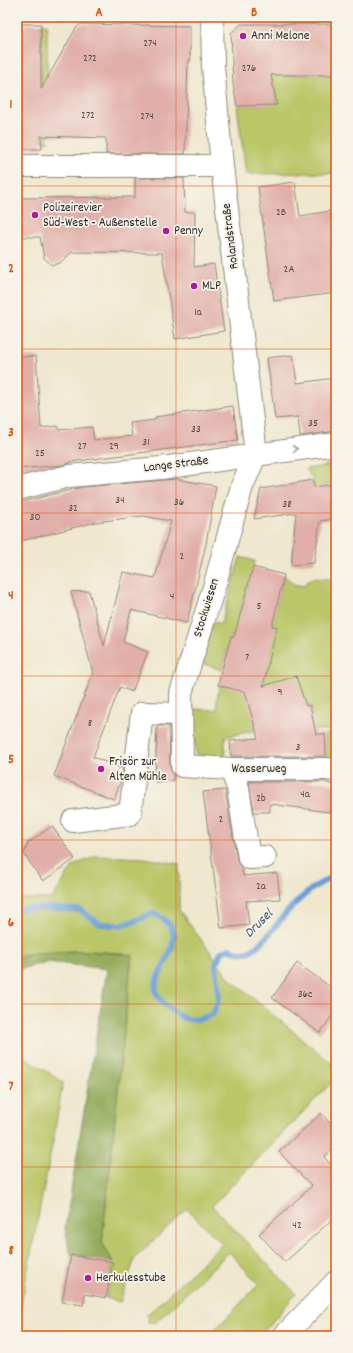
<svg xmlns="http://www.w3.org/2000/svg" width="353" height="1353" font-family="Dekko,sans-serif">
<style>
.green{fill:#bac668;stroke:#72784a}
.forest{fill:#93ab5c;stroke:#5f6b44}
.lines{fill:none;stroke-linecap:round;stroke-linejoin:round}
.stream{stroke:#6a9fd7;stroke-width:6}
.building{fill:#e1aea9}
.minor-casing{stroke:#8d897c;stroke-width:24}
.minor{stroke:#fff;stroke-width:22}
.oneway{stroke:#a0a0a0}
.grid{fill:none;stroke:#df570e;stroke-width:1;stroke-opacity:0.55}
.poi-dot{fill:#b5179e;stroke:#f7f3e8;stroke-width:1.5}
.labels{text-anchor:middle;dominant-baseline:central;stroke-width:3.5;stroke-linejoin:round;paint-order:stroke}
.number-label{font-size:11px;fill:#584c4a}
.poi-label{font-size:13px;fill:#2b2b2b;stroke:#f7f3e8;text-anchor:start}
.street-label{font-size:13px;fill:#2b2b2b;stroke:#f7f3e8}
.water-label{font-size:14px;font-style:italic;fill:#445970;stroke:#f7f3e8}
.neatline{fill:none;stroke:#df570e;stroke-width:1.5}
.grid-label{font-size:13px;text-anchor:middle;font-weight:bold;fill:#df570e}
</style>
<rect width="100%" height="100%" fill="#f7f3e8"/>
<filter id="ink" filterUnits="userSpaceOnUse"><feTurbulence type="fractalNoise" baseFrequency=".025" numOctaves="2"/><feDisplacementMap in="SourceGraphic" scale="8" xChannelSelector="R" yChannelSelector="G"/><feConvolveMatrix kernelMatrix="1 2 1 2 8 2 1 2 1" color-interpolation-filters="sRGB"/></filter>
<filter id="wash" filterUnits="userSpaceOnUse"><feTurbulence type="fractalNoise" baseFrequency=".012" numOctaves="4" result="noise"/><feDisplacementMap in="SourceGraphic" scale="16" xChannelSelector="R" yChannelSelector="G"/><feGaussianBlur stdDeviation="0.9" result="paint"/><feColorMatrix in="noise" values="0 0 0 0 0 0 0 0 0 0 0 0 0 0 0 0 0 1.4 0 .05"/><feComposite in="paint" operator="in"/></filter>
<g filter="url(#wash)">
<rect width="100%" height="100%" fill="#efe7ce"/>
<!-- green -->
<path class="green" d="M 284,17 L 315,17 L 315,24 L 284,24 Z
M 41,24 L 47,24 L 48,142 L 42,141 Z
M 266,61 L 284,75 L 333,75 L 333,70 L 336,70 L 336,173 L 246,174 L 237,106 L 277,104 L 272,77 L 267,76 Z
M 336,464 L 336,484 L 324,485 L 325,495 L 316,497 L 313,480 L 306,469 Z
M 240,557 L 255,561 L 239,620 L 271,629 L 284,575 L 293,584 L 303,586 L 312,578 L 330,579 L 330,586 L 336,586 L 336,760 L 326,759 L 325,734 L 331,734 L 332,730 L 305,730 L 313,718 L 310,705 L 285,711 L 280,725 L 225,737 L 225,762 L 196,754 L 192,709 L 217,710 L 217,698 L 220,685 L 264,682 L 272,647 L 231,636 L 222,670 L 198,662 L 214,622 L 221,624 Z
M 96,856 L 144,858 L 179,864 L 179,910 L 231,980 L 336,1067 L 336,1078 L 212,1206 L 296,1294 L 260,1336 L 209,1336 L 259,1284 L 229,1252 L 155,1323 L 148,1322 L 147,1315 L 222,1244 L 187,1209 L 135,1258 L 120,1302 L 106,1298 L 113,1262 L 102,1243 L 132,955 C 95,949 54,950 17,956 L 17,899 L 52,899 L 73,866 Z
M 17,1052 L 63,1082 L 53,1141 L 17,1325 Z"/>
<!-- forest -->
<path class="forest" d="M 86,951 L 132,955 L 102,1243 L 113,1262 L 71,1255 L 65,1228 L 107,969 L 47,962 L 17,970 L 17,956 L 34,953 Z"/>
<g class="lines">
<!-- stream -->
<path class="stream" d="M 17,909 L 47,908 L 80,910 L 100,924 L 120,925 L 135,921 L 154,913 C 162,918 170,922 173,932 C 175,937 173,942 172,947 C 163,976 139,987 174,1012 C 188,1023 198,1021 213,1014 L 219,999 L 216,964 L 221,952 L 230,949 C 236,952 241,954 247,952 C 262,948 278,921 289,910 C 301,897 318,882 336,876"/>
</g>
<g id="blocks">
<!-- building -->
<path class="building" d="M 17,24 L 41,24 L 41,89 L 76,28 L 81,24 L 190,26 L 190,62 L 188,62 L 185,154 L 106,154 L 106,138 L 41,136 L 42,149 L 17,149 Z
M 241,24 L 336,24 L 336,70 L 333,70 L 333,75 L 271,75 L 277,105 L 237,106 L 233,84 L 231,33 Z
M 135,178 L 184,178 L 185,212 L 195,212 L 194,267 L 214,264 L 224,331 L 175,339 L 162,253 L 72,252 L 60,263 L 52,265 L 44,258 L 40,237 L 17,237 L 17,198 L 135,197 Z
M 295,182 L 300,216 L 336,210 L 336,293 L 274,301 L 258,187 Z
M 293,355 L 297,383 L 336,378 L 336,431 L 300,436 L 298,417 L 275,419 L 267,358 Z
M 36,356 L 41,428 L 58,426 L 59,430 L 92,427 L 94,440 L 132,436 L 130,423 L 155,420 L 155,417 L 233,406 L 238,440 L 70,462 L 70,463 L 63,465 L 17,469 L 17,357 Z
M 176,479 L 216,486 L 206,544 L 187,623 L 131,610 L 123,642 L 148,652 L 132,692 L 120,687 L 93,757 L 123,769 L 121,780 L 114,799 L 54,776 L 93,673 L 71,592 L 89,591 L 104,646 L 123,572 L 155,578 L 171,521 L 143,516 L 96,522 L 17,542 L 17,503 L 82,487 Z
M 313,480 L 314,487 L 336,484 L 336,519 L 320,521 L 314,563 L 291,565 L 296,513 L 254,519 L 261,489 Z
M 253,567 L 284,575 L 272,626 L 277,627 L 263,686 L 296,676 L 306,706 L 310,705 L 316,734 L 325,734 L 326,756 L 231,756 L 230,741 L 258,738 L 245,692 L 218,685 L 231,636 L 234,637 Z
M 157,726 L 169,726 L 170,766 L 173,774 L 173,781 L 155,782 Z
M 249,782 L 327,782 L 327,783 L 336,785 L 336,813 L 270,804 L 270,812 L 254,812 Z
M 225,790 L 237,860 L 239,865 L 242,868 L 243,876 L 277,873 L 280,899 L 246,901 L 249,925 L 221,928 L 203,792 Z
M 52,826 L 75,859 L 43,881 L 24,854 L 28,843 Z
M 297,963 L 336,991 L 336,1010 L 320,1033 L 272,998 Z
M 321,1113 L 336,1130 L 336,1146 L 324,1157 L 336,1170 L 336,1216 L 285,1262 L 259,1234 L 312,1186 L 279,1152 Z
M 71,1255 L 113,1262 L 106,1298 L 85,1294 L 83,1305 L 62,1302 Z"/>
</g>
</g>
<g filter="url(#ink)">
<use href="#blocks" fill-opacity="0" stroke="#8d897c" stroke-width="1"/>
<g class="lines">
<!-- minor casing -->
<g class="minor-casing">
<path id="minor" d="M 212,17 L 213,66 L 222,166 L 256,454 L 242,486 L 214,587 L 181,693 L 182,766 L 231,769 L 326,769 L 336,770
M 17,166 L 222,166
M 17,489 L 69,476 L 161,468 L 336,444
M 231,769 L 238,788 L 249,858 L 265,857
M 73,821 L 130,814 L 142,713 L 181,714
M 284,1336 L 336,1282"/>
</g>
<!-- minor -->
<use href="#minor" class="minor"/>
</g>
<!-- one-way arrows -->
<defs><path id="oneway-chevron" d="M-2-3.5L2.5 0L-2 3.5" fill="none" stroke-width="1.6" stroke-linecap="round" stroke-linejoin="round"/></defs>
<use class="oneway" href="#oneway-chevron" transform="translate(295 449) rotate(-7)"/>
</g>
<!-- grid -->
<path class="grid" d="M 176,17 L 176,1336M 17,186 L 336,186M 17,349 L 336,349M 17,513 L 336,513M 17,676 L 336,676M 17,840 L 336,840M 17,1004 L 336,1004M 17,1167 L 336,1167"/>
<!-- markers -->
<g class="poi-dot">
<circle cx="243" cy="36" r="4"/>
<circle cx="35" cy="215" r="4"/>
<circle cx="166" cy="231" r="4"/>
<circle cx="194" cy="286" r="4"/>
<circle cx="101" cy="769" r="4"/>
<circle cx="88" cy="1278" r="4"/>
</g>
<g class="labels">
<!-- number labels -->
<g class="number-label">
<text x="150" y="44">274</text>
<text x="90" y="59">272</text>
<text x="249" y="69">276</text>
<text x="88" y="116">272</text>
<text x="147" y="117">274</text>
<text x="281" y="213">2B</text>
<text x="289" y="270">2A</text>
<text x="198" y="313">1a</text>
<text x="313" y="424">35</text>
<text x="196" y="430">33</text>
<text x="146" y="443">31</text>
<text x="82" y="447">27</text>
<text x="114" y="447">29</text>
<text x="40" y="454">25</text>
<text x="120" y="501">34</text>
<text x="179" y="503">36</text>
<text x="287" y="505">38</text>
<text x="73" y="509">32</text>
<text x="35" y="518">30</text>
<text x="182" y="557">2</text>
<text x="172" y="597">4</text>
<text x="259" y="607">5</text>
<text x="247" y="658">7</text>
<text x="280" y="693">9</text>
<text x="90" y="724">8</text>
<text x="298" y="748">3</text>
<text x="305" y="795">4a</text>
<text x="261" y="799">2b</text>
<text x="221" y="820">2</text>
<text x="261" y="887">2a</text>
<text x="305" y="995">36c</text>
<text x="297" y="1226">42</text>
</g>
<!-- poi labels -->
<g class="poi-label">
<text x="251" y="36">Anni Melone</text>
<text x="43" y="208">Polizeirevier<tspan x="43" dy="15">Süd-West - Außenstelle</tspan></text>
<text x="174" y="231">Penny</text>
<text x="202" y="286">MLP</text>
<text x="109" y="762">Frisör zur<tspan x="109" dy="15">Alten Mühle</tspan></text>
<text x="96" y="1278">Herkulesstube</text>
</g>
<!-- street labels -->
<g class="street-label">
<text transform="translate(231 236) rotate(-97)">Rolandstraße</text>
<text transform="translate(176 465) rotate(-7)">Lange Straße</text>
<text transform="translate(207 608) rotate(-73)">Stockwiesen</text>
<text x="259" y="769">Wasserweg</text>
</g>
<!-- water labels -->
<g class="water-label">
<text transform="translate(259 924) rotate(-45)">Drusel</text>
</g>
</g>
<!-- margin -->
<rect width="353" height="1353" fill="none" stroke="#f7f3e8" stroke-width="44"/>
<rect x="22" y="22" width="309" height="1309" class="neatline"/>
<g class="grid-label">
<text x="99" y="16">A</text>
<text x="254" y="16">B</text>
<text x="11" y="108">1</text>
<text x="11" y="272">2</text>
<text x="11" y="436">3</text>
<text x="11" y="599">4</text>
<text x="11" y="763">5</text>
<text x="11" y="926">6</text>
<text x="11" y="1090">7</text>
<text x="11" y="1254">8</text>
</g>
</svg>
